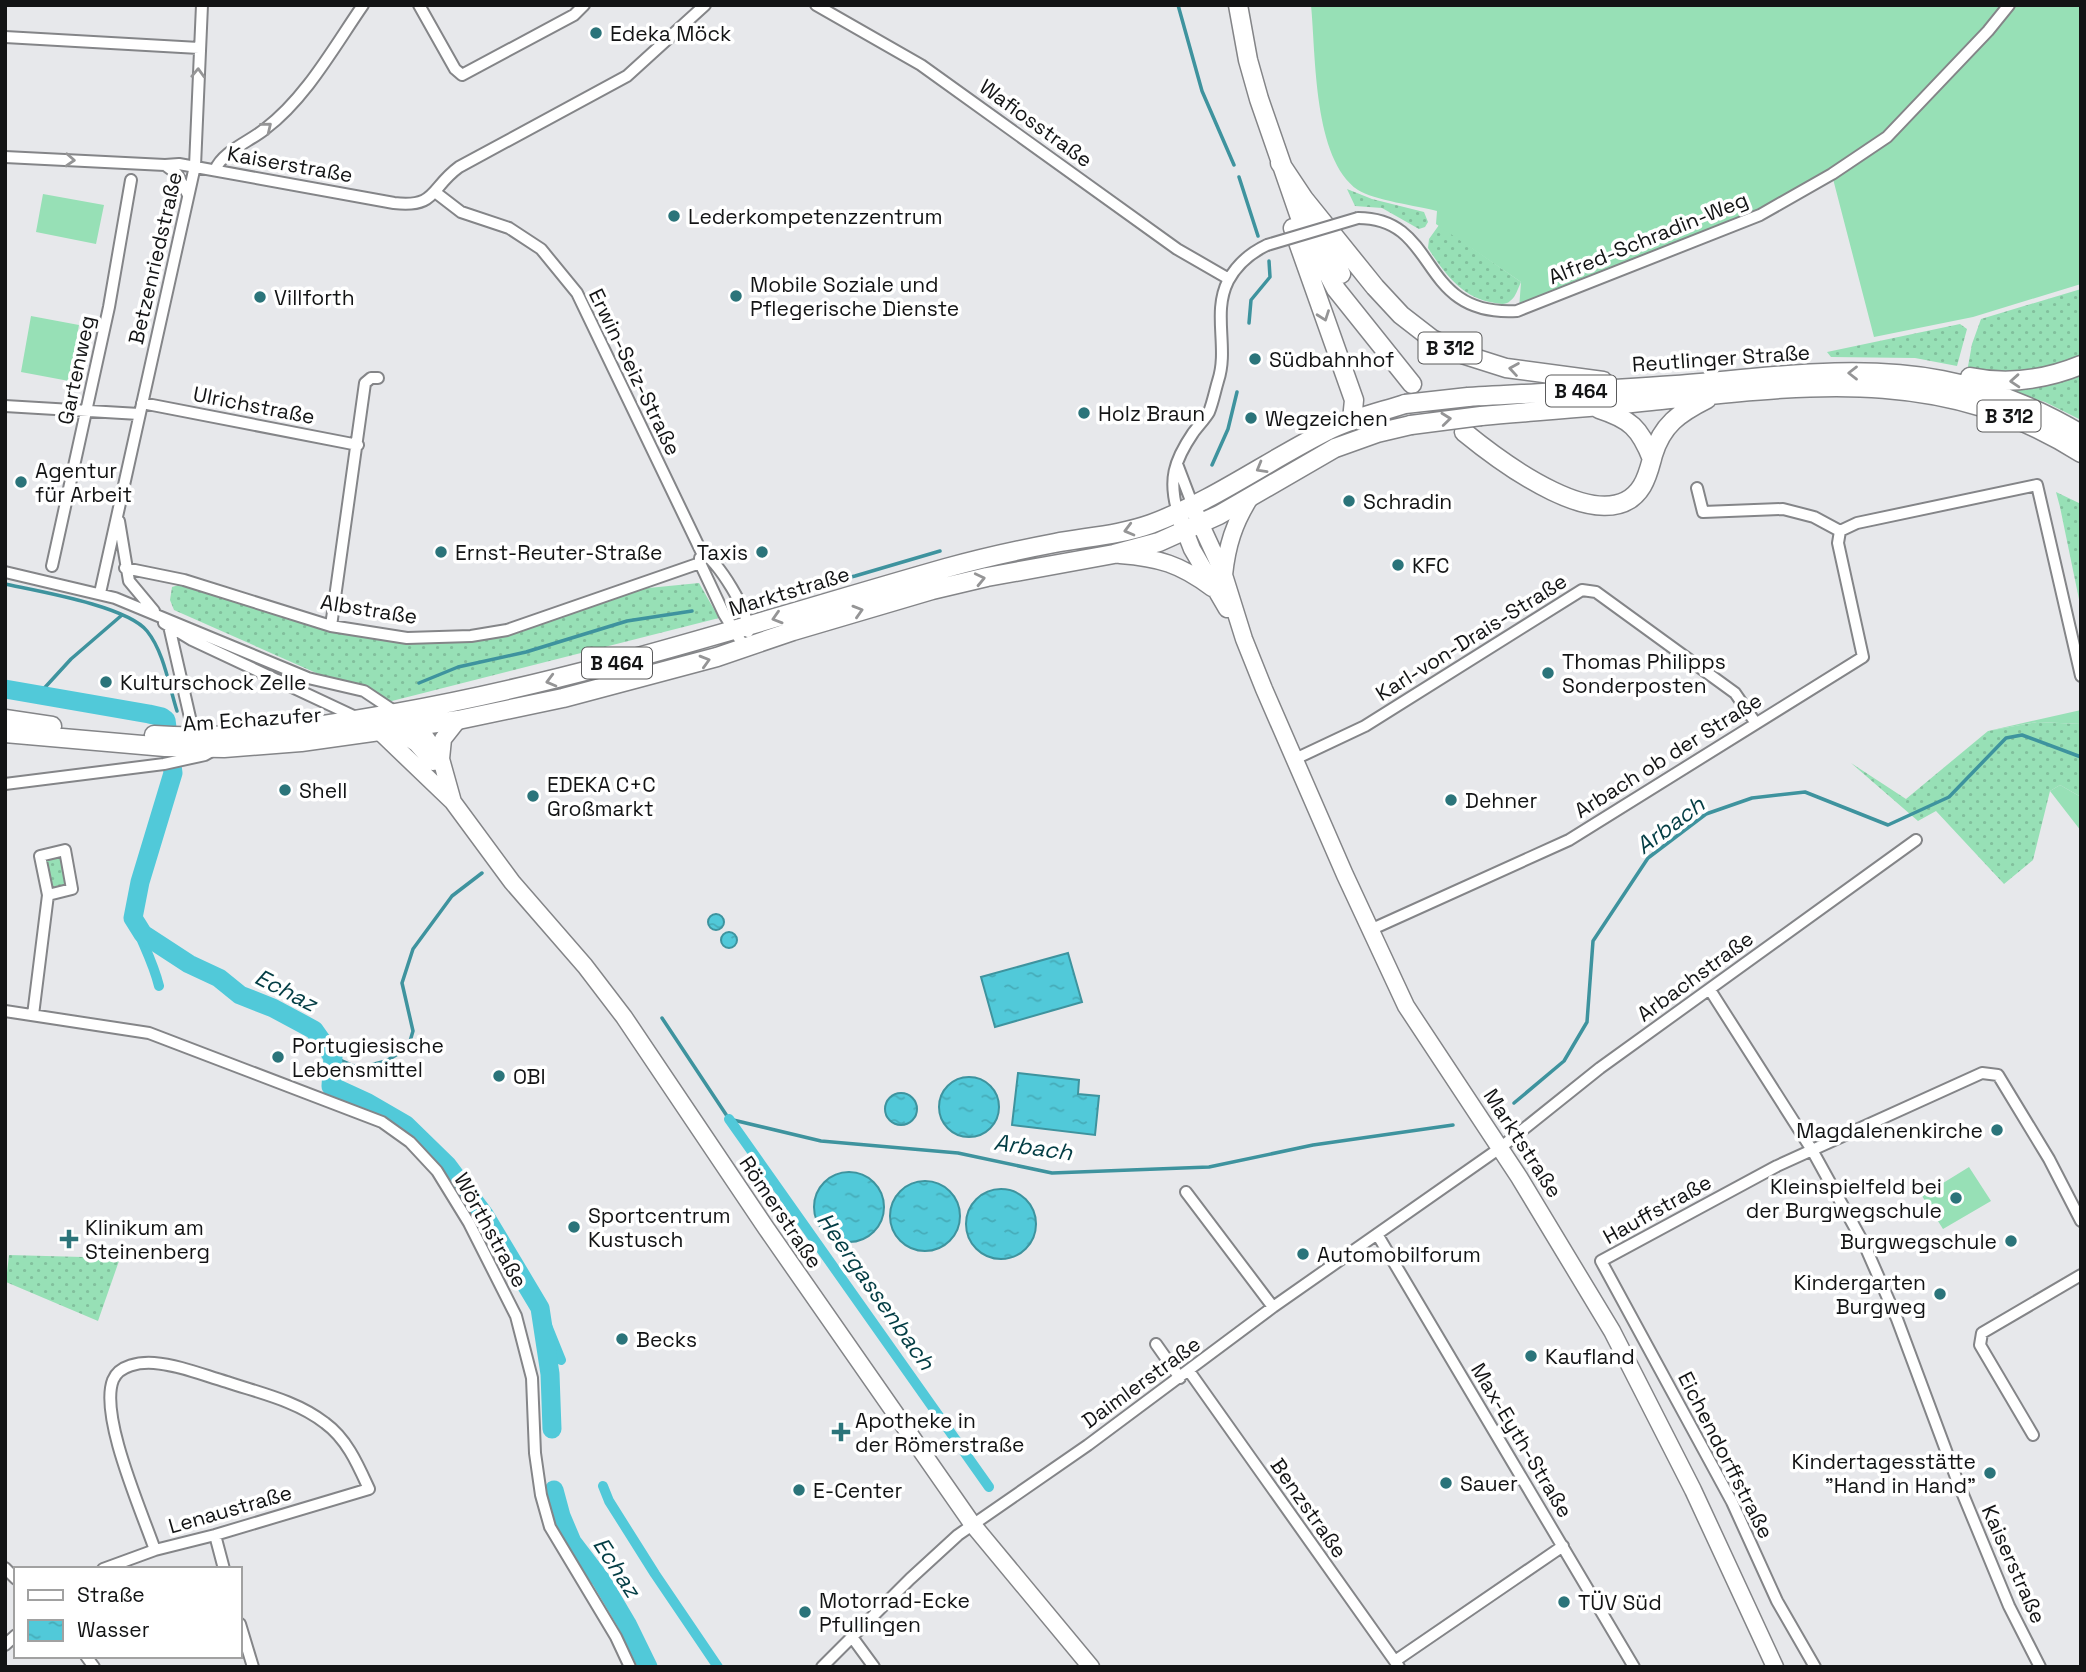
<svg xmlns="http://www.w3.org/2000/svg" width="2086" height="1672" font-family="'Space Grotesk',sans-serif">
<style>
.grass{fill:url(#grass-dots)}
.garden{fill:#97e0b6}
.water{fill:url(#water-ripples);stroke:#3e939e;stroke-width:2}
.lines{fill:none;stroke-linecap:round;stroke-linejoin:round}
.stream{stroke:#3e939e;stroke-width:3.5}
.canal{stroke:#51c9d9;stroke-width:10}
.river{stroke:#51c9d9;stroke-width:19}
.street-casing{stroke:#848588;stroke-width:14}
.secondary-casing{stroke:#848588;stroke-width:19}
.primary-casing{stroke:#848588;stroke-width:21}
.street{stroke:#fff;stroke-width:10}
.secondary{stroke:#fff;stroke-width:16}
.primary{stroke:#fff;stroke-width:18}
.street-bridge-casing{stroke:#848588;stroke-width:14;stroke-linecap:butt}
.primary-bridge-casing{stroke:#848588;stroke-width:21;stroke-linecap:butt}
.street-bridge{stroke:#fff;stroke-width:10}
.primary-bridge{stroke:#fff;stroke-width:18}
.oneway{stroke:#959596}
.poi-dot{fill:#2b747a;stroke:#fff;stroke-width:2.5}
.labels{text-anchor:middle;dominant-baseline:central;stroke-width:7;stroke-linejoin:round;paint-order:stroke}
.shield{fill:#fff;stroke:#5a5a5b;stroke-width:2}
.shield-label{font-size:19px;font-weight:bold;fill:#131415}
.poi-label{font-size:21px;fill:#131415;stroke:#fff;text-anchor:start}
.street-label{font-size:21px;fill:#131415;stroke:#fff}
.water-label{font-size:23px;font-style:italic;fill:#033d44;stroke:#fff}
</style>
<defs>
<pattern id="grass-dots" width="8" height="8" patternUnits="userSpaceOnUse" patternTransform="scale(1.75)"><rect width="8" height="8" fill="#97e0b6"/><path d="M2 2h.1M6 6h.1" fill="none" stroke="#81bf9c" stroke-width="1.8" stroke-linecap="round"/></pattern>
<pattern id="water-ripples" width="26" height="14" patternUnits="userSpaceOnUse" patternTransform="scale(1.75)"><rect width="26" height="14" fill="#51c9d9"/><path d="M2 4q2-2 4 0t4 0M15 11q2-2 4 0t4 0" fill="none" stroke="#46acb9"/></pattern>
</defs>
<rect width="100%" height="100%" fill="#e7e8eb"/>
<!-- grass -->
<path class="grass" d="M 1347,189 L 1372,199 L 1424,212 L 1428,222 L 1425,227 L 1419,229 L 1382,208 L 1355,206 Z
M 1439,225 L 1521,282 C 1518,288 1516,297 1510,301 C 1506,305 1500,304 1495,303 C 1463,299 1444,273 1428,248 L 1429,239 Z
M 2081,289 L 2081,357 L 2048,368 L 1999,373 L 1967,372 L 1972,344 L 1981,319 Z
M 1960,324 L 1967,329 L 1957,366 L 1915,358 L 1831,357 L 1827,352 Z
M 2081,370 L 2081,420 L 2045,402 L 2003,389 Z
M 2056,492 L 2081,504 L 2081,609 L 2060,507 Z
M 699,583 L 719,618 L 384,703 L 174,610 L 170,600 L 172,587 L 182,584 L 330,630 L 473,639 L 618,591 Z
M 2037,722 L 2081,724 L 2081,797 L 2060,785 L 2050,791 L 2033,860 L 2004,884 L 1936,811 L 1918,821 L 1851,763 L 1906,799 L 1988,731 Z
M 62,855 L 68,886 L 51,890 L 44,859 Z
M 9,1255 L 120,1258 L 98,1321 L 6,1282 Z"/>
<!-- garden -->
<path class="garden" d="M 1311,5 L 2008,5 L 1887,135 L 1760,213 L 1519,309 L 1521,282 L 1436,224 L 1437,211 C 1418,206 1373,200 1358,190 C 1313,159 1316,56 1311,5 Z
M 2011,5 L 2081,5 L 2081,284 L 1973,317 L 1874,337 L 1832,175 L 1888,137 Z
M 43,194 L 104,205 L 96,244 L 36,232 Z
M 31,316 L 79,325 L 69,381 L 21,372 Z
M 2081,710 L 2081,724 L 2037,722 L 1988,731 Z
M 2060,785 L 2081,797 L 2081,831 L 2050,791 Z
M 1969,1167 L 1991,1201 L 1943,1229 L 1922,1196 Z"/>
<!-- water -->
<path class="water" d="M708 922a8 8 0 1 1 16 0a8 8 0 1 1-16 0Z
M721 940a8 8 0 1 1 16 0a8 8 0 1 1-16 0Z
M 1068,953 L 1082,1002 L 995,1027 L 981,977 Z
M 1018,1073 L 1079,1080 L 1078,1094 L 1099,1096 L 1095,1135 L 1012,1125 Z
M939 1107a30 30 0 1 1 60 0a30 30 0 1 1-60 0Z
M885 1109a16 16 0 1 1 32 0a16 16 0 1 1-32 0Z
M814 1207a35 35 0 1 1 70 0a35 35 0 1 1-70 0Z
M890 1216a35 35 0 1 1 70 0a35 35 0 1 1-70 0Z
M966 1224a35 35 0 1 1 70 0a35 35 0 1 1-70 0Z"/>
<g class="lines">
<!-- stream -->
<path class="stream" d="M 1178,5 L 1202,91 L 1234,165
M 1239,177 L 1258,236
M 1249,323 L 1251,300 L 1270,277 L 1269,261
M 1212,465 L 1228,429 L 1237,392
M 5,584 C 37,591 127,606 147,631 C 164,652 169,686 177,711
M 760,599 L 855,576 L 940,551
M 419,683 L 458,667 L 526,652 L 627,621 L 692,611
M 38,695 L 71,659 L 122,615
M 662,1018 L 729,1119 L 821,1141 L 958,1153 L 1052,1173 L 1209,1167 L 1313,1145 L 1453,1125
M 333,1057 L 359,1068 L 386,1061 L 408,1048 L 413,1031 L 402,983 L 413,949 L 452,896 L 482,873
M 1514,1103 L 1564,1061 L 1587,1022 L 1593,941 L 1648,858 L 1706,814 L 1752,798 L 1805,792 L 1888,825 L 1949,797 L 2006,738 L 2022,735 L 2081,757"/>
<!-- canal -->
<path class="canal" d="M 133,918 C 141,941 153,961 159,986
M 729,1119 L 989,1487
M 540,1308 L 561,1360
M 603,1486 L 609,1501 L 655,1574 L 718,1667"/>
<!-- river -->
<path class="river" d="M 5,689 L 149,714 L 162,717 L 166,720 L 173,773 L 140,882 L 133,918 L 143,934 L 189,964 L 219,978 L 240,995 L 273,1008 L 314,1030 L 333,1057 L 331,1086 L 368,1103 L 406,1125 L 447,1165 L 485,1216 L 540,1308 L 550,1374 L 552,1429
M 554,1490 L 561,1516 L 572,1542 L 601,1580 L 627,1624 L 648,1667"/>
<!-- street casing -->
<g class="street-casing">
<path id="street" d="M 419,5 L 455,69 L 462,75 L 574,15 L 584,5
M 816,5 L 921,65 L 1177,249 L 1229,279
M 5,37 L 199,48
M 5,157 L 165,165 L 179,164 L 394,203 C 437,208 430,188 459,167 L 627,76 L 705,5
M 165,165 L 177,174 L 188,195
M 215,170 C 223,151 249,142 265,129 C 306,98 334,47 363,5
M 435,192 L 461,212 L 509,228 L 541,249 L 577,293 L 701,551 C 719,563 749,610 748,632
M 1358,218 C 1441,218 1416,317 1517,311 L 1760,215 L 1832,174 L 1887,137 L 1988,31 L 2009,5
M 142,403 L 358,445
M 5,406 L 139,414
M 1177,464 L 1193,506
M 1697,488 L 1703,512 L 1783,509 L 1814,517 L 1840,531
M 1178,513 C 1168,480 1174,461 1193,433 C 1198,426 1205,419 1209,412 C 1213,402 1215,391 1218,381 C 1229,348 1212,313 1228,281 C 1237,264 1250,253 1267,245
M 119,521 L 129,581 L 154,611
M 700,558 L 700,563 L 724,614 L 745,648
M 52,566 L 109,307 L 131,180
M 125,568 L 184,580 L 331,626 L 407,638 L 471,636 L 507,630 L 700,563
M 5,572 L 115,598 L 308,678 L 364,691 L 397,713
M 100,593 L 195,166 L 202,5
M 164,623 L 192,640 L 360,719
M 169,626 L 194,735
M 331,626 L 365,383 L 371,378 L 378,378
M 1295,759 L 1365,726 L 1582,590 L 1596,592 L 1735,693 L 1755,722
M 5,784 L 164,764 L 205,755 L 212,751
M 1370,930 L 1569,840 L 1863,657 L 1838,543 L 1840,531 L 1857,523 L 2037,485 L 2081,676
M 1710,990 L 1812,1150 L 1865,1246 L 1897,1319 L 1957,1480 L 2009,1606 L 2040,1667
M 5,1011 L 149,1033 L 382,1122 L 410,1142 L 437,1171 L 469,1223 L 516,1316 L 532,1378 L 535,1453 L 541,1495 L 550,1527 L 616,1637 L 630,1667
M 33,1015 L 48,895 L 40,856 L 65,850 L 72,889 L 48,895
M 1186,1192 L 1273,1307
M 1377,1234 L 1634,1667
M 1156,1344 L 1180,1378
M 1189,1371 L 1399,1667
M 2033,1435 L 1980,1345 L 1982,1333 L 2081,1275
M 215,1535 L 224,1569
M 5,1568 L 16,1579
M 103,1569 L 155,1550 L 215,1535 L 369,1489 C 358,1465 347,1439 325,1423 C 297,1401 260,1393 227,1382 C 203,1375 179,1365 154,1363 C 140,1362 119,1365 113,1380 C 99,1416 142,1512 155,1550
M 240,1624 L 253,1667
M 852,1637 L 874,1667
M 5,1645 L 16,1635
M 86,1656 L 94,1667
M 1395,1661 L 1563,1546
M 822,1667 L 910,1579 L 958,1535 L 1088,1445 L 1273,1307 L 1500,1148 L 1600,1068 L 1916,840
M 1815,1667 L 1777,1601 L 1732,1502 L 1601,1261 L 1777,1166 L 1982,1073 L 1998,1075 L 2049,1159 L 2081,1221"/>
</g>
<!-- secondary casing -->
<g class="secondary-casing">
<path id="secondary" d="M 1195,512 L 1224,575 L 1244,639 L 1264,689 L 1345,875 L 1406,1006 L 1519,1177 L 1612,1331 L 1693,1490 L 1775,1667
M 1178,513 L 1192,549 L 1227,609
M 1120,555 C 1159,558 1180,564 1212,588
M 1224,575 C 1227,546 1234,523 1250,498
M 389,725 L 416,743 L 433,762
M 417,725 L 441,759 L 453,802 L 512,882 L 585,966 L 624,1017 L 766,1228 L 973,1525 L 1091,1667
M 378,730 L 452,801
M 441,759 L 443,739 L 458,720"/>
</g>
<!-- primary casing -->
<g class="primary-casing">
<path id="primary" d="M 1238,5 L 1248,60 L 1259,99 L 1303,226 L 1336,289 L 1412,384
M 1280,163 L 1304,199 L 1375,287 L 1401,315 L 1432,339 L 1465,355 L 1506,368 L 1603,381
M 1314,221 L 1341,274
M 1293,228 L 1354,400 L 1352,420
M 1970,377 C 2008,385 2044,380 2081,365
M 1468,397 C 1537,393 1607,390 1676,385 C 1763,378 1855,363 1942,380 C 1990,389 2039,409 2081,434
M 1599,409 C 1630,419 1640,428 1652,459
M 1481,416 C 1538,411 1595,407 1651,401 C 1806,385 1943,365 2081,453
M 1464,432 C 1497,459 1607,544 1642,486 C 1648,476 1650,466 1653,455 C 1662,425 1679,413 1707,399
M 5,719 L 52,726
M 5,733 L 165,747 L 224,748 L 301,742 L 458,720 L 563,698 L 717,657 L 793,631 L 932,590 L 987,577 L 1114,554 L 1159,542 L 1219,515 L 1335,448 L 1377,433 L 1411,425
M 154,735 C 234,741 315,727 395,713 C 582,680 763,620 946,568 C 982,558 1018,550 1055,543 C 1087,537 1120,535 1151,524 C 1215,500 1270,459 1331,429 C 1354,418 1380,412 1405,404"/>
</g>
<!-- street -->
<use href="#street" class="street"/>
<!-- secondary -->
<use href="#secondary" class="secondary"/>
<!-- primary -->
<use href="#primary" class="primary"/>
<!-- street-bridge casing -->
<g class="street-bridge-casing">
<path id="street-bridge" d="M 1267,245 L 1358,218"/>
</g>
<!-- primary-bridge casing -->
<g class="primary-bridge-casing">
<path id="primary-bridge" d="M 1405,404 L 1468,397
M 1411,425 L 1481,416"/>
</g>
<!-- street-bridge -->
<use href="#street-bridge" class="street-bridge"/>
<!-- primary-bridge -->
<use href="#primary-bridge" class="primary-bridge"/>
</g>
<!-- one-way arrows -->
<defs><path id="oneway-chevron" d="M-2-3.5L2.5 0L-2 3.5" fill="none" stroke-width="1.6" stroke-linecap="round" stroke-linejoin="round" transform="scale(1.75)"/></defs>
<g class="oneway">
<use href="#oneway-chevron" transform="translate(198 73) rotate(-88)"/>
<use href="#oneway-chevron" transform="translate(267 127) rotate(-39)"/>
<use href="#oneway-chevron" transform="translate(70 160) rotate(3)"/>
<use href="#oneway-chevron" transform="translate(1324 316) rotate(70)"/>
<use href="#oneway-chevron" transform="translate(1514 369) rotate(-171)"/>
<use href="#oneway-chevron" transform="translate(1853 373) rotate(-180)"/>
<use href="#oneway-chevron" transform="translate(2015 381) rotate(176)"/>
<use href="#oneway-chevron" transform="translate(1446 419) rotate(-6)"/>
<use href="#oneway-chevron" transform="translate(1261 468) rotate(150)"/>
<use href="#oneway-chevron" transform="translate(1129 530) rotate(165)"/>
<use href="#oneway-chevron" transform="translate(980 579) rotate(-13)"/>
<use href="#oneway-chevron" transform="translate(858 611) rotate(-17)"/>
<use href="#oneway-chevron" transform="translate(777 618) rotate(163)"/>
<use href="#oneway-chevron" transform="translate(705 661) rotate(-16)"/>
<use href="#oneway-chevron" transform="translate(551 681) rotate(165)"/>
</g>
<!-- markers -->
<g class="poi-dot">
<circle cx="596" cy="33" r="7"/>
<circle cx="674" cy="216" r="7"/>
<circle cx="736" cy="296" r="7"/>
<circle cx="260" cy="297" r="7"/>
<circle cx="1255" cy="359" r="7"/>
<circle cx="1084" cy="413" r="7"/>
<circle cx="1251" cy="418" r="7"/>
<circle cx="21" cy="482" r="7"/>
<circle cx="1349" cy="501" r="7"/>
<circle cx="441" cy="552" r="7"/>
<circle cx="762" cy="552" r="7"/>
<circle cx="1398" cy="565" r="7"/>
<circle cx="1548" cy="673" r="7"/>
<circle cx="106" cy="682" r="7"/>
<circle cx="285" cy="790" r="7"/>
<circle cx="533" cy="796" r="7"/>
<circle cx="1451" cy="800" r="7"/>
<circle cx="278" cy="1057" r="7"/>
<circle cx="499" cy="1076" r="7"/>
<circle cx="1997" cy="1130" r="7"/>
<circle cx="1956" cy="1198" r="7"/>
<circle cx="574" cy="1227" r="7"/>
<path d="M65.5 1228.5h7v7h7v7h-7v7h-7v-7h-7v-7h7z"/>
<circle cx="2011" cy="1241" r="7"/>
<circle cx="1303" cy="1254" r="7"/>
<circle cx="1940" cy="1294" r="7"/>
<circle cx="622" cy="1339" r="7"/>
<circle cx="1531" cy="1356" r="7"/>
<path d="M837.5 1421.5h7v7h7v7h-7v7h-7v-7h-7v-7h7z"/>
<circle cx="1990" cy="1473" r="7"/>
<circle cx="1446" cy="1483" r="7"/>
<circle cx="799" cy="1490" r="7"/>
<circle cx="1564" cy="1602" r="7"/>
<circle cx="805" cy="1612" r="7"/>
</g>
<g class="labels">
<!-- shield labels -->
<g class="shield">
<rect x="1418.5" y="332.5" width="63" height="31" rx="5"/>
<rect x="1546" y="375.5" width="70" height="31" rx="5"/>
<rect x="1977.5" y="400.5" width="63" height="31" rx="5"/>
<rect x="582" y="647.5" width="70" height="31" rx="5"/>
</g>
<g class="shield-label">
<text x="1450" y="348">B 312</text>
<text x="1581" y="391">B 464</text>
<text x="2009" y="416">B 312</text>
<text x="617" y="663">B 464</text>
</g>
<!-- poi labels -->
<g class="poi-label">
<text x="610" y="33">Edeka Möck</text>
<text x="688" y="216">Lederkompetenzzentrum</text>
<text x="750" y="284">Mobile Soziale und<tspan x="750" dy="24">Pflegerische Dienste</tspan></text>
<text x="274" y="297">Villforth</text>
<text x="1269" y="359">Südbahnhof</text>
<text x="1098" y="413">Holz Braun</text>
<text x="1265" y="418">Wegzeichen</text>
<text x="35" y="470">Agentur<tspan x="35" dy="24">für Arbeit</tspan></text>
<text x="1363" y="501">Schradin</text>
<text x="455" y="552">Ernst-Reuter-Straße</text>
<text x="748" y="552" text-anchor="end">Taxis</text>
<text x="1412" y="565">KFC</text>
<text x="1562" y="661">Thomas Philipps<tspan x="1562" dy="24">Sonderposten</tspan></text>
<text x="120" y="682">Kulturschock Zelle</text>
<text x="547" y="784">EDEKA C+C<tspan x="547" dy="24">Großmarkt</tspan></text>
<text x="299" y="790">Shell</text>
<text x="1465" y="800">Dehner</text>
<text x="292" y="1045">Portugiesische<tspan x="292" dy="24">Lebensmittel</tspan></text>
<text x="513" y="1076">OBI</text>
<text x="1983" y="1130" text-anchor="end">Magdalenenkirche</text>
<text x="1942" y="1186" text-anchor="end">Kleinspielfeld bei<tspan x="1942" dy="24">der Burgwegschule</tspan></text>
<text x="588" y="1215">Sportcentrum<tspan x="588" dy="24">Kustusch</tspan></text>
<text x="85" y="1227">Klinikum am<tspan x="85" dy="24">Steinenberg</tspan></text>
<text x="1997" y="1241" text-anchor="end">Burgwegschule</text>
<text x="1317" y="1254">Automobilforum</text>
<text x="1926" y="1282" text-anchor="end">Kindergarten<tspan x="1926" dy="24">Burgweg</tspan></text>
<text x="636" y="1339">Becks</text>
<text x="1545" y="1356">Kaufland</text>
<text x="855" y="1420">Apotheke in<tspan x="855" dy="24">der Römerstraße</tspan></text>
<text x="1976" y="1461" text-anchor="end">Kindertagesstätte<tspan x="1976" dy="24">"Hand in Hand"</tspan></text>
<text x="1460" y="1483">Sauer</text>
<text x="813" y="1490">E-Center</text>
<text x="819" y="1600">Motorrad-Ecke<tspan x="819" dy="24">Pfullingen</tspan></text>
<text x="1578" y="1602">TÜV Süd</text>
</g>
<!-- street labels -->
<g class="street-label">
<text transform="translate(1036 123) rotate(36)">Wafiosstraße</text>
<text transform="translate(290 164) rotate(10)">Kaiserstraße</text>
<text transform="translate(1648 238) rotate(-22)">Alfred-Schradin-Weg</text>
<text transform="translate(155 258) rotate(-77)">Betzenriedstraße</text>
<text transform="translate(1721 358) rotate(-4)">Reutlinger Straße</text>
<text transform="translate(76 370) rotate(-78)">Gartenweg</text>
<text transform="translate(635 372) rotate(64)">Erwin-Seiz-Straße</text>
<text transform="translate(254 405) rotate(11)">Ulrichstraße</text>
<text transform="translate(789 591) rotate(-17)">Marktstraße</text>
<text transform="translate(369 609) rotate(9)">Albstraße</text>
<text transform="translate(1471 637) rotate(-32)">Karl-von-Drais-Straße</text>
<text transform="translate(252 719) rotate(-4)">Am Echazufer</text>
<text transform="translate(1668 755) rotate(-32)">Arbach ob der Straße</text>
<text transform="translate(1695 976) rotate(-36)">Arbachstraße</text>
<text transform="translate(1523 1143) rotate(57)">Marktstraße</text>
<text transform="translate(1657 1209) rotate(-29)">Hauffstraße</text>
<text transform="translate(781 1212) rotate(56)">Römerstraße</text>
<text transform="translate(491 1230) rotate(61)">Wörthstraße</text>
<text transform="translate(1141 1382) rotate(-36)">Daimlerstraße</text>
<text transform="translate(1522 1440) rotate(59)">Max-Eyth-Straße</text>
<text transform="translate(1726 1455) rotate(63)">Eichendorffstraße</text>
<text transform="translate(1309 1508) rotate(55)">Benzstraße</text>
<text transform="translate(230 1509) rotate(-16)">Lenaustraße</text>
<text transform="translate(2014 1564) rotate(66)">Kaiserstraße</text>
</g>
<!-- water labels -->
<g class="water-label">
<text transform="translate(1670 825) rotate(-37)">Arbach</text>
<text transform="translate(286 990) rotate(27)">Echaz</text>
<text transform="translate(1033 1147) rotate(8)">Arbach</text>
<text transform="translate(876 1291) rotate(55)">Heergassenbach</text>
<text transform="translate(617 1567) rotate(57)">Echaz</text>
</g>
</g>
<!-- border -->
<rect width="2086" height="1672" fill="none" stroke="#131415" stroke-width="14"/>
<!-- legend -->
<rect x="14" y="1567" width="228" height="91" fill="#ffffff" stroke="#a1a1a1" stroke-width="2"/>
<rect x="28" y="1590" width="35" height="10" fill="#ffffff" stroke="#a1a1a1" stroke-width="2"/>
<text x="77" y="1602" font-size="21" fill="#131415">Straße</text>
<rect x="28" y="1620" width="35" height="21" fill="url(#water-ripples)" stroke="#a1a1a1" stroke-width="2"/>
<text x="77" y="1637" font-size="21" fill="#131415">Wasser</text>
</svg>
